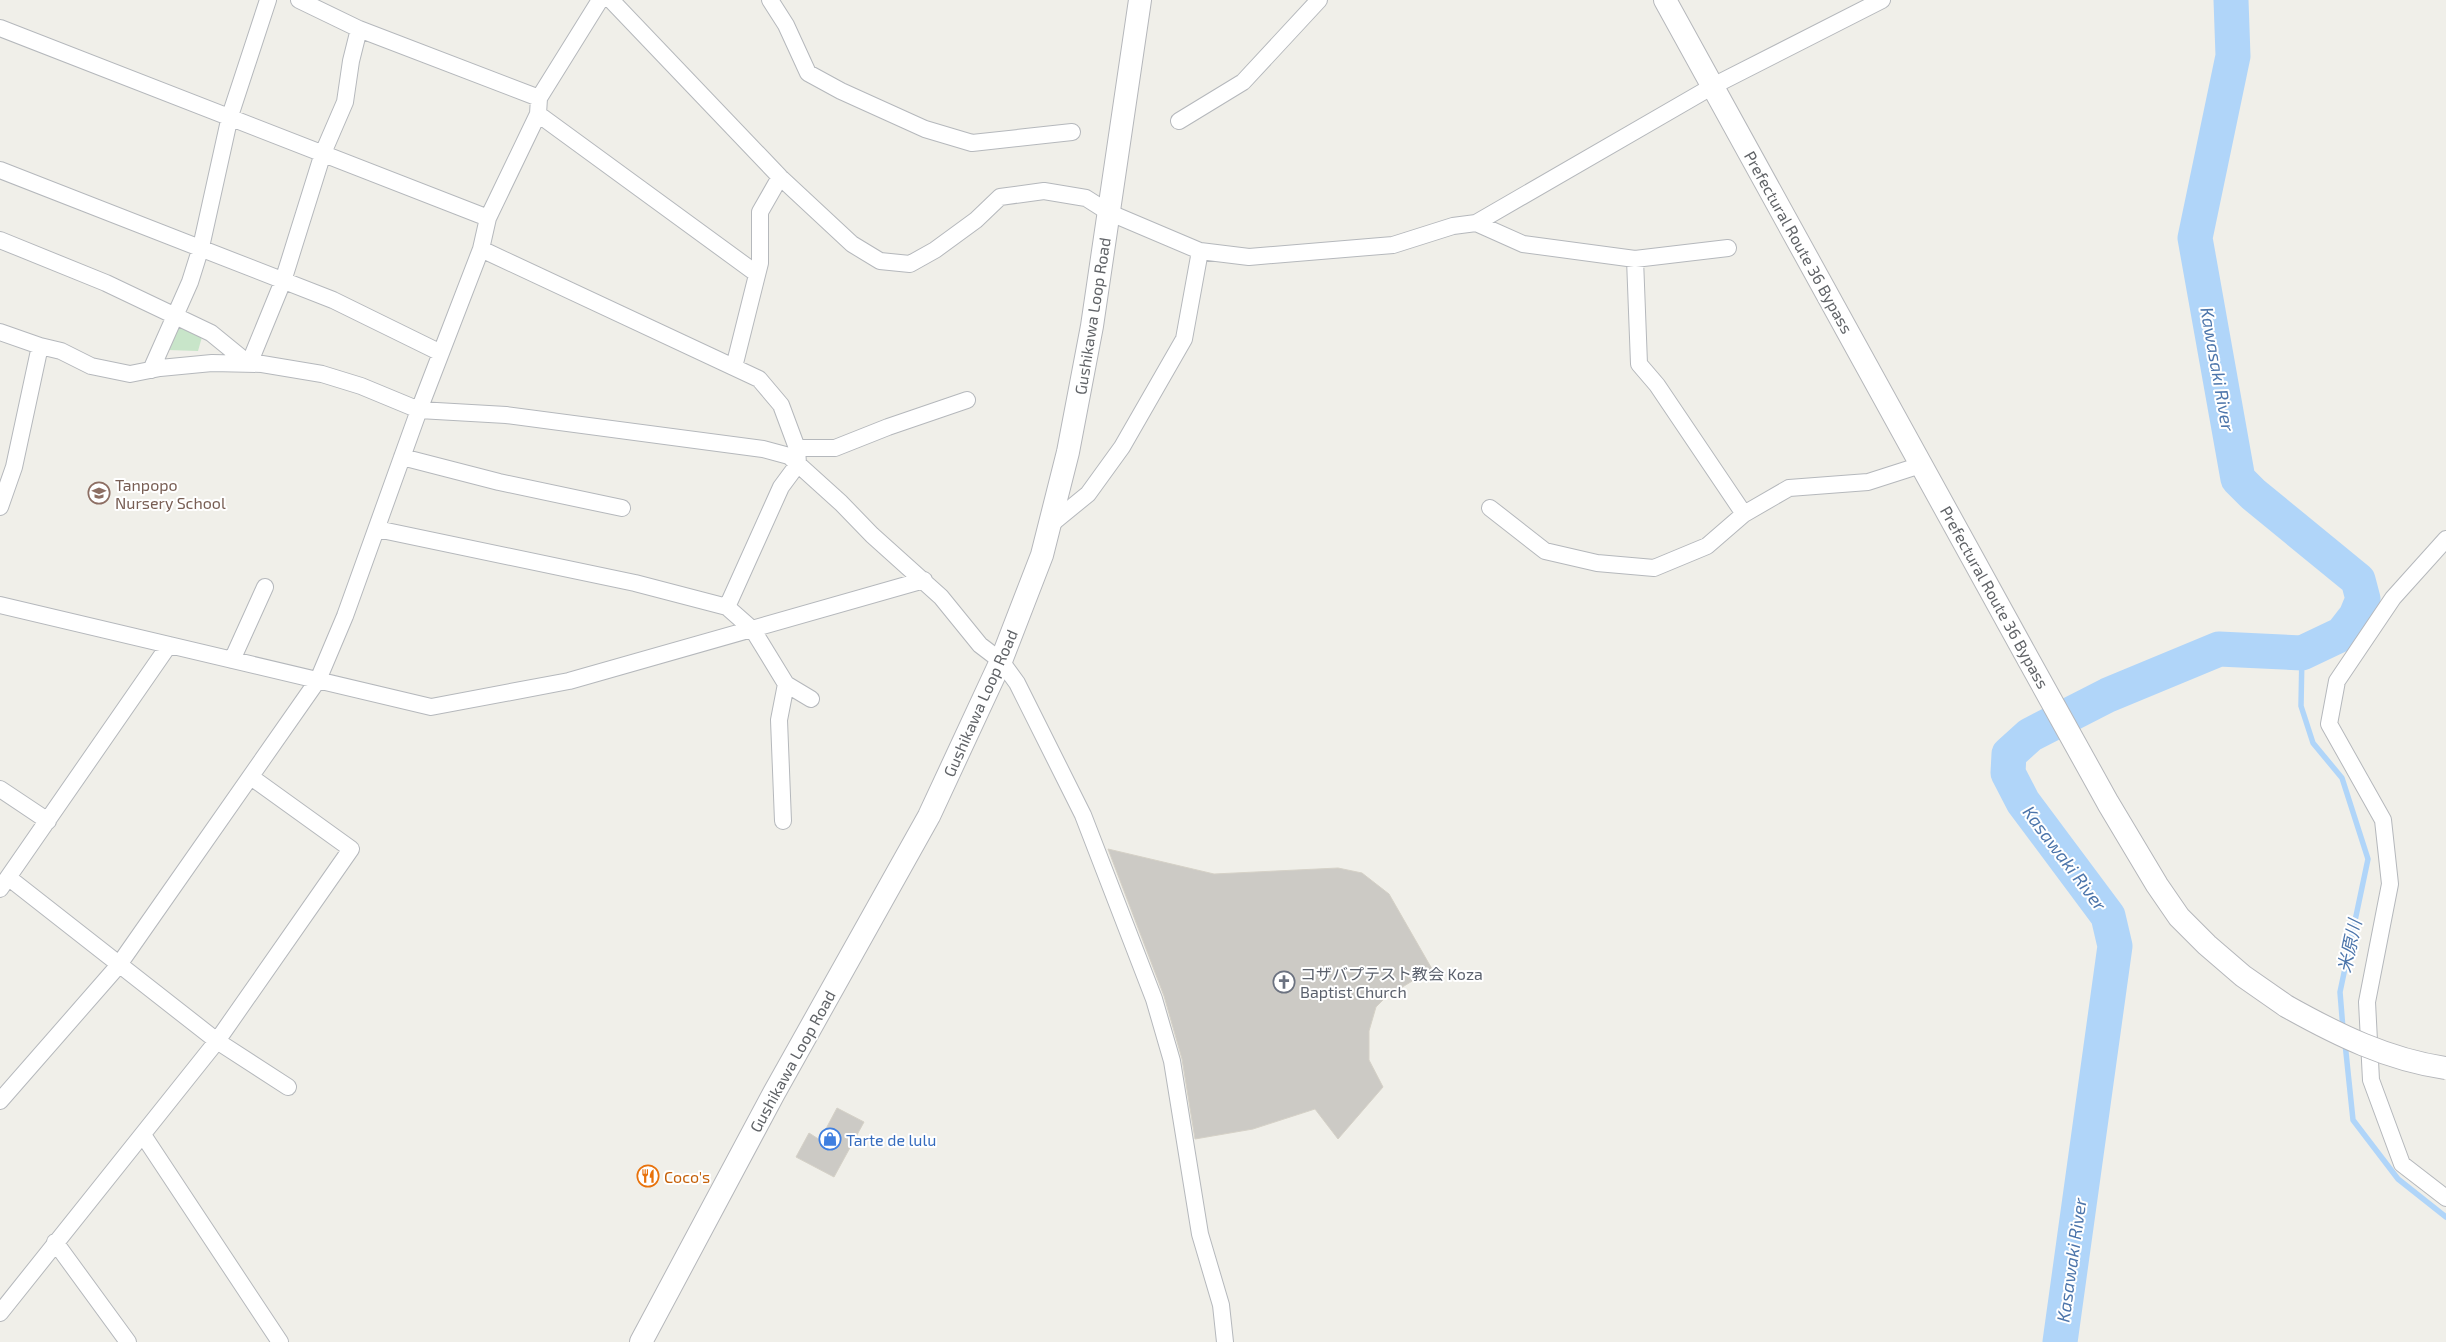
<svg xmlns="http://www.w3.org/2000/svg" width="2446" height="1342" font-family="'Exo 2','Noto Sans JP',sans-serif">
<style>
.green{fill:#c8e5c9}
.lines{fill:none;stroke-linecap:round;stroke-linejoin:round}
.stream{stroke:#b0d5f9;stroke-width:5.5}
.river{stroke:#b0d5f9;stroke-width:35}
.building{fill:#cccac5;stroke:#d5d1c7}
.minor-casing{stroke:#b5b8bc;stroke-width:18}
.secondary-casing{stroke:#b5b7bb;stroke-width:24}
.minor{stroke:#fff;stroke-width:16}
.secondary{stroke:#fff;stroke-width:22}
.secondary-bridge-casing{stroke:#b5b7bb;stroke-width:24;stroke-linecap:butt}
.secondary-bridge{stroke:#fff;stroke-width:22}
.labels{text-anchor:middle;dominant-baseline:central;stroke-width:4;stroke-linejoin:round;paint-order:stroke}
.street-label{font-size:16px;fill:#606367;stroke:#fff}
.education-label{font-size:16px;fill:#785e54;stroke:#fff;text-anchor:start}
.worship-label{font-size:16px;fill:#5b616d;stroke:#fff;text-anchor:start}
.shop-label{font-size:16px;fill:#366cbe;stroke:#fff;text-anchor:start}
.food-label{font-size:16px;fill:#c56008;stroke:#fff;text-anchor:start}
.water-label{font-size:18px;font-style:italic;fill:#4c75ab;stroke:#fff}
</style>
<rect width="100%" height="100%" fill="#f0efe9"/>
<!-- green -->
<path class="green" d="M 178,325 L 202,337 L 198,351 L 168,350 Z"/>
<g class="lines">
<!-- stream -->
<path class="stream" d="M 2302,653 L 2301,706 L 2313,743 L 2342,778 L 2368,859 L 2340,992 L 2343,1029
M 2345,1043 L 2353,1120 L 2398,1179 L 2446,1217"/>
<!-- river -->
<path class="river" d="M 2060,1342 L 2115,946 L 2108,916 L 2023,802 L 2008,773 L 2009,754 L 2030,735 L 2108,695 L 2219,649 L 2302,653 L 2342,634 L 2356,616 L 2363,599 L 2358,580 L 2253,494 L 2238,479 L 2195,238 L 2233,56 L 2231,0"/>
</g>
<!-- building -->
<path class="building" d="M 1108,849 L 1214,874 L 1338,868 L 1362,873 L 1389,894 L 1432,969 L 1386,997 L 1376,1007 L 1369,1031 L 1369,1060 L 1383,1087 L 1338,1139 L 1315,1109 L 1253,1129 L 1195,1139 L 1182,1059 L 1164,996 Z
M 837,1108 L 864,1122 L 834,1177 L 796,1157 L 809,1133 L 820,1140 Z"/>
<g class="lines">
<!-- minor casing -->
<g class="minor-casing">
<path id="minor" d="M 299,0 L 359,29 L 539,98
M 611,0 L 780,177 L 852,244 L 880,261 L 910,264 L 935,250 L 976,220 L 1000,197 L 1044,191 L 1086,198 L 1108,212 L 1200,251 L 1249,257 L 1393,245 L 1453,226 L 1476,223 L 1713,86 L 1882,0
M 770,0 L 786,25 L 808,73 L 841,91 L 925,129 L 972,143 L 1072,132
M 0,28 L 488,218
M 538,114 L 757,274
M 1179,121 L 1243,82 L 1319,0
M 0,170 L 333,300 L 441,353
M 1476,223 L 1523,244 L 1635,259 L 1728,248
M 0,240 L 106,283 L 211,333 L 249,364 L 283,281 L 323,153 L 345,102 L 351,61 L 359,29
M 481,249 L 759,379 L 781,405 L 797,448 L 798,464 L 781,487 L 727,607
M 1635,259 L 1639,364 L 1657,385 L 1744,514
M 0,332 L 40,346 L 61,351 L 91,366 L 130,374 L 160,368 L 212,363 L 262,364 L 322,374 L 361,386 L 419,410 L 506,415 L 763,449 L 789,456 L 841,503 L 872,535 L 941,597 L 980,645 L 1001,661 L 1017,683 L 1083,815 L 1154,999 L 1172,1061 L 1200,1234 L 1221,1305 L 1225,1342
M 734,367 L 760,263 L 760,212 L 780,177
M 151,370 L 190,282 L 201,247 L 230,116 L 268,0
M 797,448 L 835,448 L 888,427 L 967,400
M 402,457 L 499,482 L 622,508
M 0,507 L 14,467 L 40,346
M 1490,508 L 1545,551 L 1597,563 L 1654,568 L 1707,546 L 1744,514 L 1789,488 L 1868,482 L 1921,465
M 1050,525 L 1088,494 L 1122,447 L 1184,339 L 1200,251
M 377,529 L 635,583 L 727,607 L 753,630 L 786,684 L 779,720 L 783,821
M 2446,539 L 2393,598 L 2337,681 L 2329,724 L 2383,820 L 2390,884 L 2367,1002 L 2371,1080 L 2402,1164 L 2446,1198
M 0,605 L 431,707 L 569,681 L 924,580
M 232,660 L 265,587
M 786,684 L 811,699
M 0,789 L 48,821
M 9,878 L 217,1041 L 288,1087
M 0,889 L 169,645
M 0,1101 L 118,966 L 318,680 L 345,616 L 419,410 L 481,249 L 488,218 L 538,114 L 539,98 L 600,0
M 143,1135 L 280,1342
M 55,1242 L 128,1342
M 0,1313 L 217,1041 L 351,849 L 251,777"/>
</g>
<!-- secondary casing -->
<g class="secondary-casing">
<path id="secondary" d="M 1665,0 L 2027,657 L 2108,803 L 2157,885 L 2179,917 L 2207,945 L 2243,976 L 2286,1006
M 641,1342 L 774,1093 L 929,816 L 1001,661 L 1042,555 L 1068,452 L 1092,326 L 1140,0"/>
</g>
<!-- minor -->
<use href="#minor" class="minor"/>
<!-- secondary -->
<use href="#secondary" class="secondary"/>
<!-- secondary-bridge casing -->
<g class="secondary-bridge-casing">
<path id="secondary-bridge" d="M 2286,1006 C 2336,1034 2388,1060 2446,1068"/>
</g>
<!-- secondary-bridge -->
<use href="#secondary-bridge" class="secondary-bridge"/>
</g>
<!-- icons -->
<defs>
<g id="school-ring" transform="scale(1.125)"><circle r="9.5" fill="#fff" stroke="#8d6e63" stroke-width="1.5"/><path d="M0-5L7-2L0 1L-7-2ZM-4 1L0 2.5L4 1V4Q0 6-4 4Z" fill="#8d6e63"/></g>
<g id="church-ring" transform="scale(1.125)"><circle r="9.5" fill="#fff" stroke="#6b7280" stroke-width="1.5"/><path d="M-1.2-6h2.4v3.5h3.3v2.4h-3.3V6h-2.4V-.1h-3.3v-2.4h3.3Z" fill="#6b7280"/></g>
<g id="shop-ring" transform="scale(1.125)"><circle r="9.5" fill="#fff" stroke="#3f7fe0" stroke-width="1.5"/><path d="M-5-2.5h2.3a2.7 3.5 0 0 1 5.4 0H5L5.5 6h-11ZM-1.5-2.5h3a1.5 2.3 0 0 0-3 0Z" fill="#3f7fe0"/></g>
<g id="restaurant-ring" transform="scale(1.125)"><circle r="9.5" fill="#fff" stroke="#e8710a" stroke-width="1.5"/><path d="M-5-6h1v4h1v-4h1v4h1v-4h1v5L-1.5 .5V6h-2V.5L-5-1ZM5-6V6H3V1.5H1.5Q1.5-4 5-6Z" fill="#e8710a"/></g>
</defs>
<g fill-rule="evenodd">
<use href="#school-ring" x="99" y="493"/>
<use href="#church-ring" x="1284" y="982"/>
<use href="#shop-ring" x="830" y="1139"/>
<use href="#restaurant-ring" x="648" y="1176"/>
</g>
<g class="labels">
<!-- street labels -->
<g class="street-label">
<text transform="translate(1799 242) rotate(61)">Prefectural Route 36 Bypass</text>
<text transform="translate(1092 316) rotate(-81)">Gushikawa Loop Road</text>
<text transform="translate(1995 597) rotate(61)">Prefectural Route 36 Bypass</text>
<text transform="translate(980 703) rotate(-66)">Gushikawa Loop Road</text>
<text transform="translate(792 1061) rotate(-61)">Gushikawa Loop Road</text>
</g>
<!-- education labels -->
<g class="education-label">
<text x="115" y="484">Tanpopo<tspan x="115" dy="18">Nursery School</tspan></text>
</g>
<!-- worship labels -->
<g class="worship-label">
<text x="1300" y="973">コザバプテスト教会 Koza<tspan x="1300" dy="18">Baptist Church</tspan></text>
</g>
<!-- shop labels -->
<g class="shop-label">
<text x="846" y="1139">Tarte de lulu</text>
</g>
<!-- food labels -->
<g class="food-label">
<text x="664" y="1176">Coco's</text>
</g>
<!-- water labels -->
<g class="water-label">
<text transform="translate(2218 369) rotate(80)">Kawasaki River</text>
<text transform="translate(2065 858) rotate(53)">Kasawaki River</text>
<text transform="translate(2349 946) rotate(-78)">米原川</text>
<text transform="translate(2071 1260) rotate(-82)">Kasawaki River</text>
</g>
</g>
</svg>
